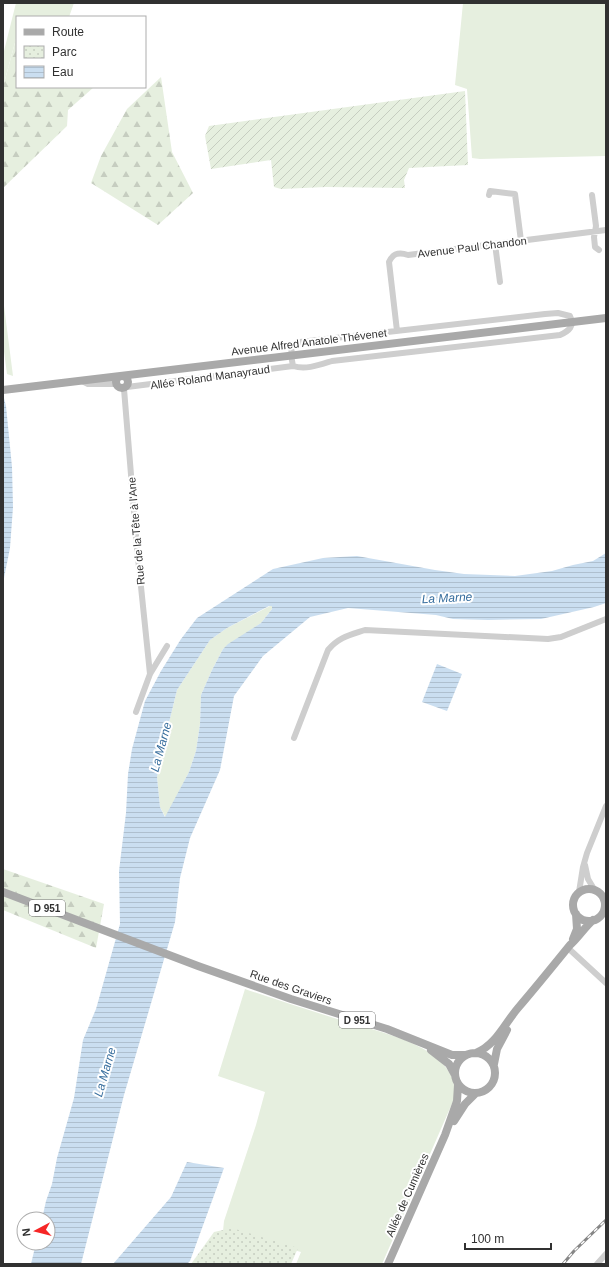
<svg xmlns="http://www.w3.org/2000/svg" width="609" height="1267" font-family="Arial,sans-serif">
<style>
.grass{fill:#e6efdf}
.forest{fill:url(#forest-firs)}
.park{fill:url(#park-dots)}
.garden{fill:url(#garden-furrows)}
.water{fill:url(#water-rules);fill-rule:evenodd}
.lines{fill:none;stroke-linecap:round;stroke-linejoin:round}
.minor{stroke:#cecece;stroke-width:6}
.major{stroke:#a9a9a9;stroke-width:8}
.rail-casing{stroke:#868686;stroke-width:3}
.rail{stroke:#fff;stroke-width:1.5;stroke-dasharray:4.5;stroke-linecap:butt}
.labels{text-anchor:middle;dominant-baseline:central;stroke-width:4;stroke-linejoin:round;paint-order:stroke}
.shield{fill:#fff;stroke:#6f6f6f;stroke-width:1}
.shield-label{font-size:10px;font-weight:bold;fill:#313131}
.street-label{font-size:11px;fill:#313131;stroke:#fff}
.water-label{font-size:12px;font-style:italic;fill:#366d9d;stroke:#fff}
</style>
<defs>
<pattern id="forest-firs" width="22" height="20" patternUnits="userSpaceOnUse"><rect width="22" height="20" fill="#e6efdf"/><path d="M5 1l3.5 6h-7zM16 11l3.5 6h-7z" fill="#c6cdc0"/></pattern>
<pattern id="park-dots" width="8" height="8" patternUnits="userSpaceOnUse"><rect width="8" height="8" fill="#e6efdf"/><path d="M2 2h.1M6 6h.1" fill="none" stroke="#c6cdc0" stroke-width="1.8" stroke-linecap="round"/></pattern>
<pattern id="garden-furrows" width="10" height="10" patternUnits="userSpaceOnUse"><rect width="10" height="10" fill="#e6efdf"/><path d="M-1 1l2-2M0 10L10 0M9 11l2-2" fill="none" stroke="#c6cdc0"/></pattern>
<pattern id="water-rules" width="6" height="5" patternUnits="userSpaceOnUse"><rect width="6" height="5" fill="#cadef0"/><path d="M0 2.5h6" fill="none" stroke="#aebfce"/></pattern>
</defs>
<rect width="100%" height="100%" fill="#fff"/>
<!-- grass -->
<path class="grass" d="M 16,3 L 74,3 L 69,17 L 17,17 L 17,35 L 3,87 L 3,55 Z
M 463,3 L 606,3 L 606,156 L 480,159 L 472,158 L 467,89 L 455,85 Z
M 3,298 L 13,376 L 7,374 L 3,344 Z
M 270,606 L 272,606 L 272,609 L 261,623 L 223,649 L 212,670 L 201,695 L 200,724 L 196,751 L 189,772 L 166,818 L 160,807 L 157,777 L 164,743 L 177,690 L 210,640 L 227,628 Z
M 245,989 C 280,1001 315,1012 350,1023 C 378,1031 409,1038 433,1055 C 447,1065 458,1081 454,1099 L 382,1264 L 296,1264 L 301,1252 L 223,1231 L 224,1221 L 256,1125 L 265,1092 L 218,1076 Z"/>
<!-- forest -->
<path class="forest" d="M 17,35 L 17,87 L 94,87 L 68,110 L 67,126 L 3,188 L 3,87 Z
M 161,77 L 172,152 L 193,193 L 158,225 L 91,183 L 101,156 L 127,109 Z
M 3,869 L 104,904 L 96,948 L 3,910 Z"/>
<!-- park -->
<path class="park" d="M 232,1228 L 298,1248 L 291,1264 L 191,1264 L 214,1232 Z"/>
<!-- garden -->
<path class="garden" d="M 465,91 L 468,165 L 409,168 L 404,180 L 405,188 L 326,187 L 281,189 L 274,187 L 271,160 L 211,169 L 205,136 L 209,126 Z"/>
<!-- water -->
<path class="water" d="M 3,394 L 6,406 L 12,467 L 13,507 L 10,548 L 3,583 Z
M 606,553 L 606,603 L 594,607 L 541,619 L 488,620 L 453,619 L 436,615 L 348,608 L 310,617 L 263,656 L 234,696 L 220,770 L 190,838 L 180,878 L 175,922 L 124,1095 L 81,1264 L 31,1264 L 36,1243 L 48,1243 L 48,1219 L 42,1219 L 46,1201 L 52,1184 L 57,1158 L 74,1098 L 83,1040 L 96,1009 L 120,924 L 119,871 L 126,813 L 128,774 L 132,749 L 145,701 L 161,671 L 181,639 L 197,618 L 273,569 L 323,558 L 357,556 L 435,570 L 464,574 L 515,576 L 552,571 L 573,565 L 593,561 ZM 269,606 L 272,606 L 272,609 L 261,623 L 228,644 L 223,649 L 212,670 L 201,695 L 200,724 L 196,751 L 189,772 L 165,817 L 160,807 L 157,777 L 164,743 L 177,690 L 210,640 L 227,628 Z
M 437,664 L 462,674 L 447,711 L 422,702 Z
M 187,1162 L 224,1168 L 190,1261 L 187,1264 L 113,1264 L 171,1197 Z"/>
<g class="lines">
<!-- minor -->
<path class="minor" d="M 489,195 L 490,191 L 515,194 L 521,241
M 592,195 L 596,226 L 594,237 L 595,247 L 599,250
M 495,244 L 500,282
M 397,331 L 389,262 C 393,253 399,252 408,255 L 606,230
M 82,381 L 88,384 L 116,384
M 127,387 L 293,366 C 306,370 319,365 332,361 L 560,335 C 569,331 575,326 570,316 L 558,313 L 545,314 L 300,342 L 292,347 L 291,355 L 293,366
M 124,389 L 137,548 L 150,674
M 136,712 L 150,674 L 167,646
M 294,738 L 328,650 C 339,637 350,635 365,630 L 548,639 L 561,637 L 606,619
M 585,865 L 588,879 L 594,889
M 579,892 L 583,867 L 587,853 L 606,806
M 568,948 L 606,983
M 597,1264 L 606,1254"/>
<!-- major -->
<path class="major" d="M116 382a6 6 0 1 1 12 0a6 6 0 1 1-12 0Z
M 3,390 L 606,318
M573 905a16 16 0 1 1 32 0a16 16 0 1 1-32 0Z
M 3,892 L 198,966 L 291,999 L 387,1029 L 452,1055 L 466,1055
M 573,939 L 577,929 L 576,914
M 431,1050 L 449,1064 L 455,1075
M455 1073a20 20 0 1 1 40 0a20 20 0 1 1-40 0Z
M 476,1053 C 496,1045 505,1023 518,1008 C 536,987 553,966 570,945 C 579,937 584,928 593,920
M 494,1064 L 497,1049 L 507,1030
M 454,1121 L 465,1104 L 475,1094
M 388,1264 L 445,1135 L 457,1101 L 458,1085"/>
<!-- rail casing -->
<g class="rail-casing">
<path id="rail" d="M 563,1264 L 574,1251 L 606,1220"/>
</g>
<!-- rail -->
<use href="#rail" class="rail"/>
</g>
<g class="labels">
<!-- shield labels -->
<g class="shield">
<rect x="29" y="900" width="36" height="16" rx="3"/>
<rect x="339" y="1012" width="36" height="16" rx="3"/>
</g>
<g class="shield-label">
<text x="47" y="908">D 951</text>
<text x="357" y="1020">D 951</text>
</g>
<!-- street labels -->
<g class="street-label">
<text transform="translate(472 247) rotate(-7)">Avenue Paul Chandon</text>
<text transform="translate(309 342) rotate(-7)">Avenue Alfred Anatole Thévenet</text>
<text transform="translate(210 377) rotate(-8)">Allée Roland Manayraud</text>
<text transform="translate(136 531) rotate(-95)">Rue de la Tête à l'Ane</text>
<text transform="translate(291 987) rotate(19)">Rue des Graviers</text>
<text transform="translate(407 1195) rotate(-66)">Allée de Cumières</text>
</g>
<!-- water labels -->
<g class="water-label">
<text transform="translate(447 598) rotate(-3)">La Marne</text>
<text transform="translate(161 747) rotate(-75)">La Marne</text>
<text transform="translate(105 1072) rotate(-74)">La Marne</text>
</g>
</g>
<!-- border -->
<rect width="609" height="1267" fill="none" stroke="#313131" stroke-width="8"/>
<!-- legend -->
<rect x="16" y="16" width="130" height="72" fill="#ffffff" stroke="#adadad"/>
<rect x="24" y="29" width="20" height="6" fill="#a9a9a9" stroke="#adadad"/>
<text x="52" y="36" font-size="12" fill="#313131">Route</text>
<rect x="24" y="46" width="20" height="12" fill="url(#park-dots)" stroke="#adadad"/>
<text x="52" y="56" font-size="12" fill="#313131">Parc</text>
<rect x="24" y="66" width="20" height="12" fill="url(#water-rules)" stroke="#adadad"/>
<text x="52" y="76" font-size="12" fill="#313131">Eau</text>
<!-- north arrow -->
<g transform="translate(36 1231) rotate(263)"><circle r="19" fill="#ffffff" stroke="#adadad"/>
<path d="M0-3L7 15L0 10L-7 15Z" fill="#f62626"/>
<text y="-6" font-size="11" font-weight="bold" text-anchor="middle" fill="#313131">N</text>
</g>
<!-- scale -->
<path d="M465 1243v6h86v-6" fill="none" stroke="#313131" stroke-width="2"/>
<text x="471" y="1243" font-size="12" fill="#313131" stroke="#ffffff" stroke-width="3" paint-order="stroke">100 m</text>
</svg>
